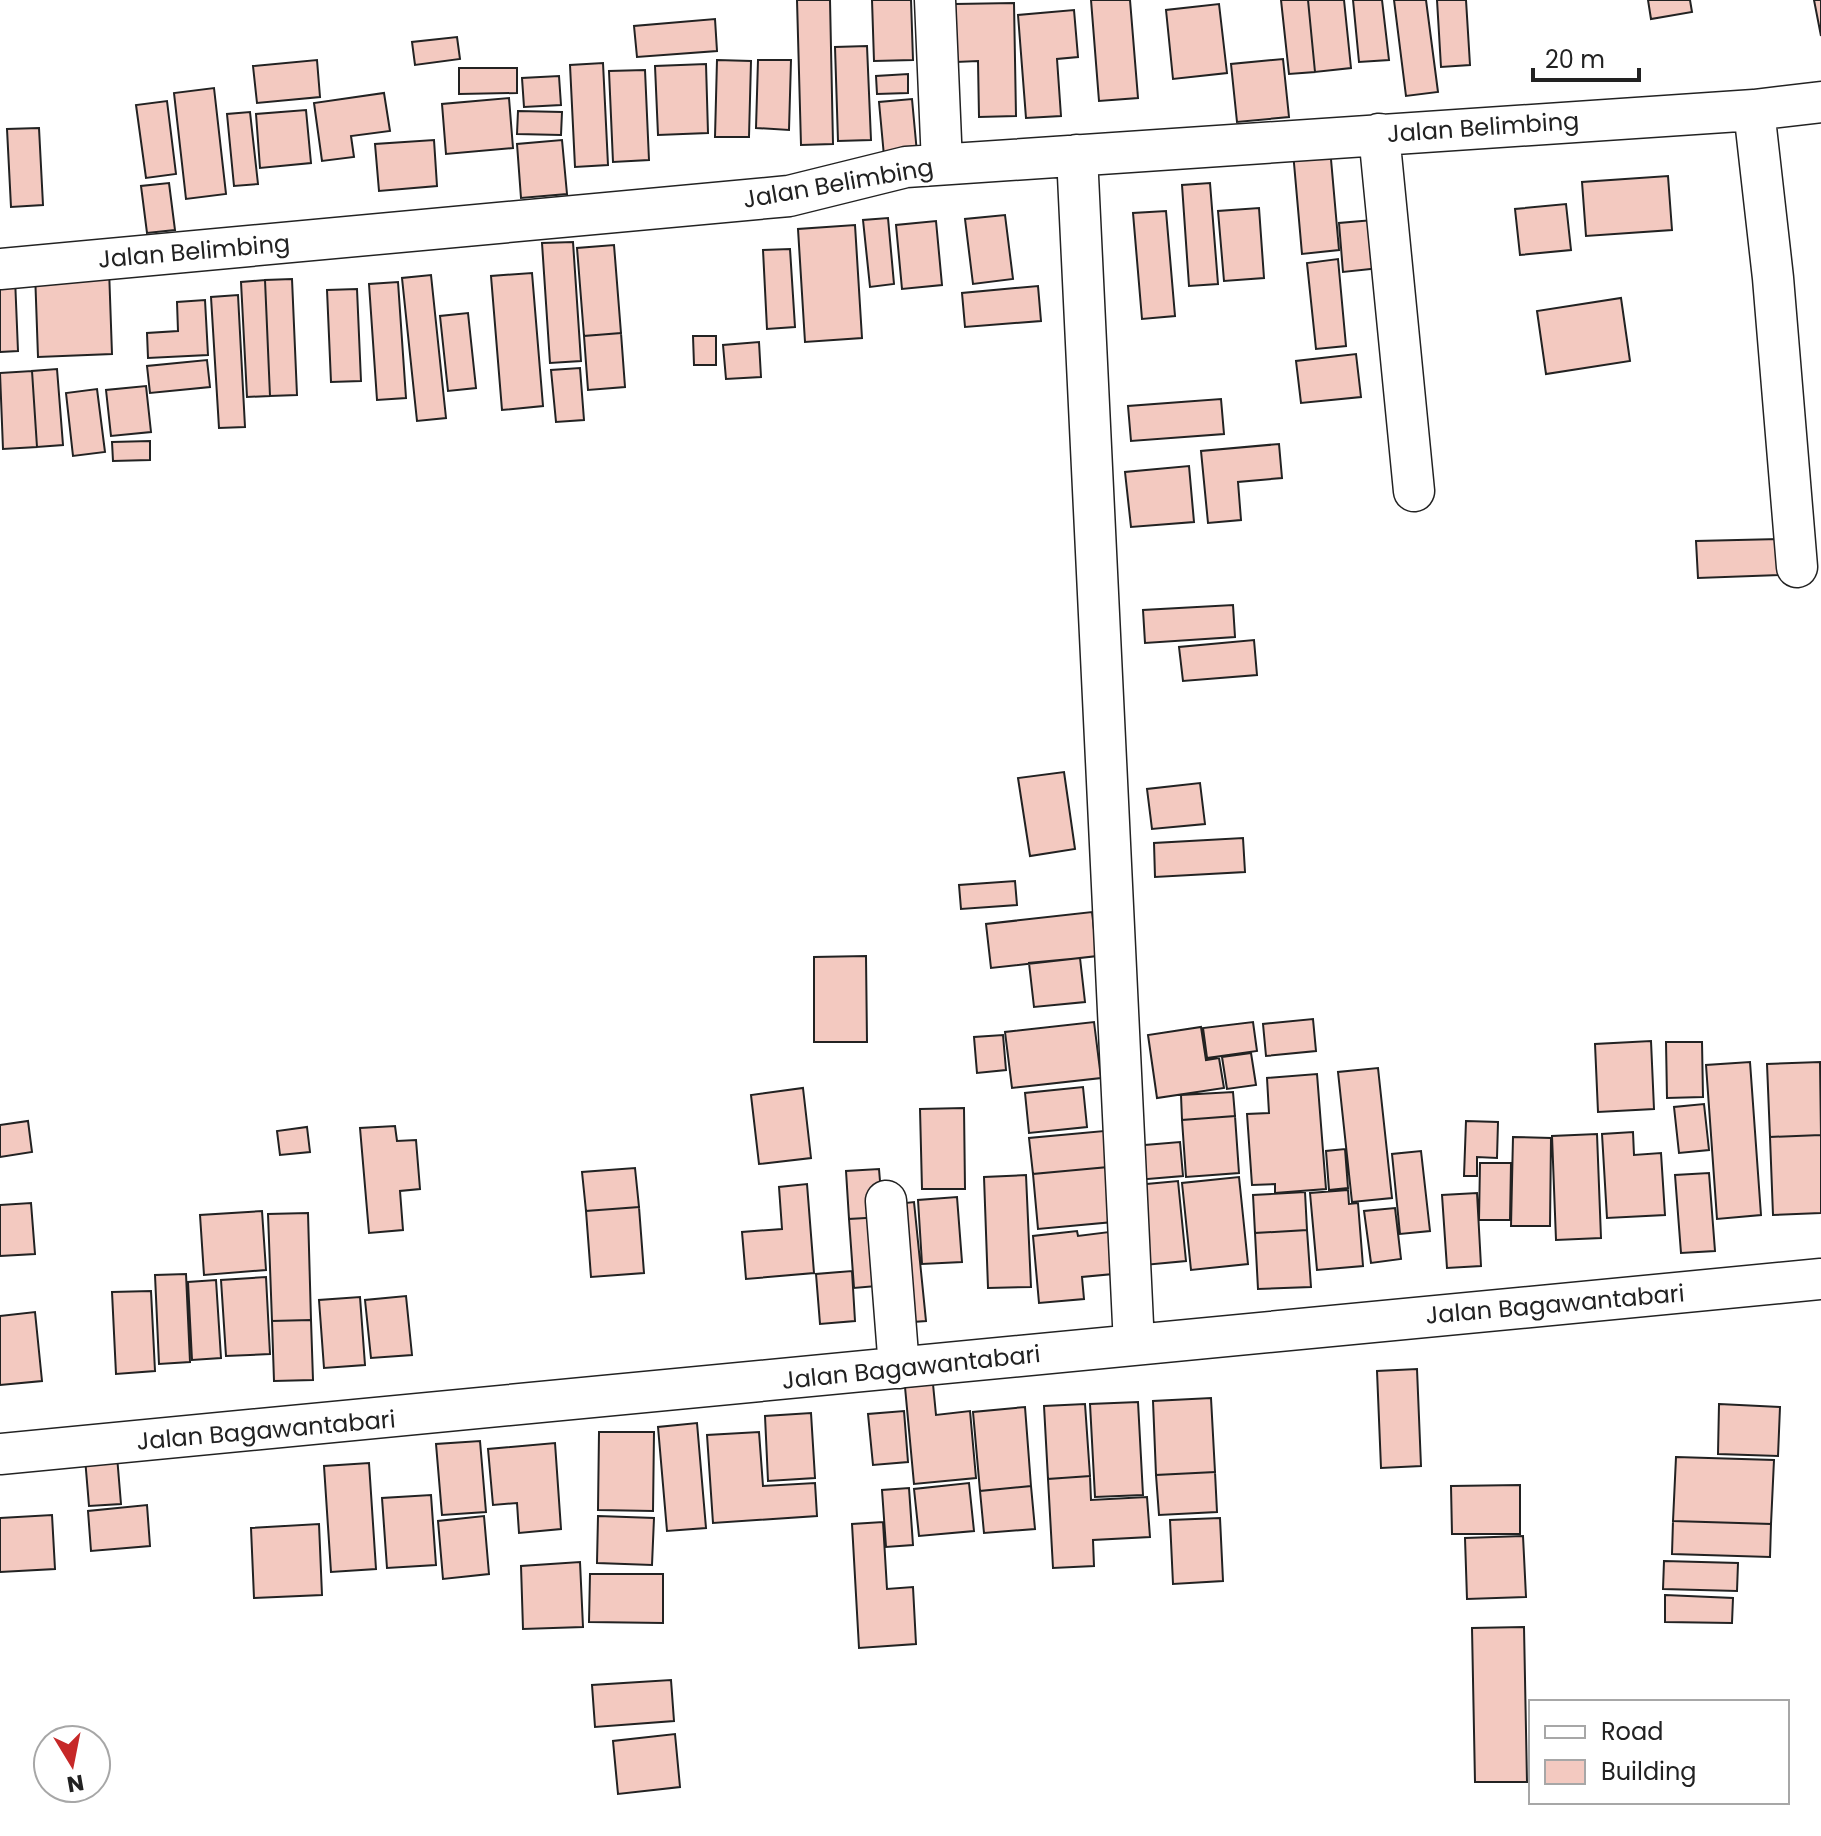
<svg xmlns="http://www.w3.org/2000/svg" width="1821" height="1836" font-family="Poppins,sans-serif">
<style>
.building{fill:#f3c9c0;stroke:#222;stroke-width:2}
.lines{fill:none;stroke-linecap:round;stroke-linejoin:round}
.minor-casing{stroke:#222;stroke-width:43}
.minor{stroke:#fff;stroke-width:40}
.labels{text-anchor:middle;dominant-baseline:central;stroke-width:6;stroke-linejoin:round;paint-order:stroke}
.street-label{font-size:24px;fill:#222;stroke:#fff}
</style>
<rect width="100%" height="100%" fill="#fff"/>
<!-- building -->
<path class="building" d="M 797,0 L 830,0 L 833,144 L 801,145 Z
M 872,0 L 911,0 L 913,60 L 874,61 Z
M 1091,0 L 1130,0 L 1138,98 L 1099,101 Z
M 1281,0 L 1308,0 L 1315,72 L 1289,74 Z
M 1308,0 L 1344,0 L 1351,68 L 1315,72 Z
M 1353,0 L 1382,0 L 1389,60 L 1359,62 Z
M 1394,0 L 1426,0 L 1438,92 L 1406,96 Z
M 1437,0 L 1466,0 L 1470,65 L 1441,67 Z
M 1648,0 L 1690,0 L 1692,12 L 1651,19 Z
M 1814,0 L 1821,0 L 1821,36 Z
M 1014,3 L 1016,116 L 979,117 L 978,61 L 956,62 L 955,4 Z
M 1219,4 L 1227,73 L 1173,79 L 1166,10 Z
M 1074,10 L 1078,57 L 1057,59 L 1061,116 L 1026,118 L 1018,15 Z
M 715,19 L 717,51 L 637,57 L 634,26 Z
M 457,37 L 460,59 L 415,65 L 412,42 Z
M 867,46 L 871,140 L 838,141 L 835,47 Z
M 1283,59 L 1289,117 L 1237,122 L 1231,64 Z
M 317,60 L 320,97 L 257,103 L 253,66 Z
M 717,60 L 751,61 L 749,137 L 715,137 Z
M 758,60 L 791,60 L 789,130 L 756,128 Z
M 603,63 L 608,165 L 575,167 L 570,65 Z
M 706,64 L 708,133 L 658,135 L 655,66 Z
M 459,68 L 517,68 L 517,93 L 459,94 Z
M 645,70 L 649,160 L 613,162 L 609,71 Z
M 908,74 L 908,93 L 877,94 L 876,76 Z
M 559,76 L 561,105 L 524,107 L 522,78 Z
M 214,88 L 226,194 L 186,199 L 174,93 Z
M 384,93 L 390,131 L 351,136 L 354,157 L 322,161 L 314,103 Z
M 509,98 L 513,148 L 446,154 L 442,104 Z
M 912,99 L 917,153 L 884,156 L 879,102 Z
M 167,101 L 176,174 L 146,178 L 136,105 Z
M 306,110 L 311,163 L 260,168 L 256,114 Z
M 518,111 L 562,112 L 561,135 L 517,134 Z
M 250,112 L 258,184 L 234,186 L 227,114 Z
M 39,128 L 43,205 L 11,207 L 7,129 Z
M 434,140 L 437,186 L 379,191 L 375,144 Z
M 562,140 L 567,194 L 521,198 L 517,144 Z
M 1330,148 L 1339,250 L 1302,254 L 1293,152 Z
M 1668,176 L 1672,230 L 1586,236 L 1582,182 Z
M 169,183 L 175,230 L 147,233 L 141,186 Z
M 1210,183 L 1218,284 L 1189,286 L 1182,185 Z
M 1566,204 L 1571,250 L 1520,255 L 1515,209 Z
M 1259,208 L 1264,278 L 1224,281 L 1218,211 Z
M 1166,211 L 1175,316 L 1142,319 L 1133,213 Z
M 1005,215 L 1013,279 L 973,284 L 965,219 Z
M 888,218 L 894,284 L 870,287 L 863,220 Z
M 1385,219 L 1389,267 L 1343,272 L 1339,223 Z
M 936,221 L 942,285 L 902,289 L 896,225 Z
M 855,225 L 862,338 L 805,342 L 798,229 Z
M 573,242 L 581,361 L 550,363 L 542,243 Z
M 614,245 L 621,333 L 584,336 L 577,248 Z
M 790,249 L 795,327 L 767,329 L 763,250 Z
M 1338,259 L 1346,346 L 1316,349 L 1307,263 Z
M 109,269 L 112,354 L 38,357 L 35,272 Z
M 532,273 L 543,406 L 502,410 L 491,276 Z
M 431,275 L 446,418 L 417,421 L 402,278 Z
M 15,278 L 18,351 L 0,352 L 0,279 Z
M 292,279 L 297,395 L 270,396 L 265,280 Z
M 265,280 L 270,396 L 247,397 L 241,282 Z
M 398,282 L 406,398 L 377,400 L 369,284 Z
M 1038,286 L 1041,321 L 965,327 L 962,293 Z
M 357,289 L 361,381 L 331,382 L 327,290 Z
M 238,295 L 245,427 L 219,428 L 211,297 Z
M 1621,298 L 1630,361 L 1546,374 L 1537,311 Z
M 205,300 L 208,355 L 148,358 L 147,333 L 178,331 L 177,302 Z
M 468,313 L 476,388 L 448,391 L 440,316 Z
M 621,333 L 625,387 L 588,390 L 584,336 Z
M 693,336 L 716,336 L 716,365 L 694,365 Z
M 759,342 L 761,377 L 726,379 L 723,345 Z
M 1356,354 L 1361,397 L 1301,403 L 1296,361 Z
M 207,360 L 210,387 L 150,393 L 147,366 Z
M 580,368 L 584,420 L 556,422 L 551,370 Z
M 57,369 L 63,445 L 37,447 L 32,371 Z
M 32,371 L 37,447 L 3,449 L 0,373 Z
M 146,386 L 151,432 L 111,436 L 106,390 Z
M 97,389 L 105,452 L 73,456 L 66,393 Z
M 1221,399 L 1224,434 L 1131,441 L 1128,406 Z
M 150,441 L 150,460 L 113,461 L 112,442 Z
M 1279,444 L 1282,478 L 1238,482 L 1241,520 L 1208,523 L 1201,451 Z
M 1189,466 L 1194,522 L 1131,527 L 1125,472 Z
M 1779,539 L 1780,575 L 1698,578 L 1696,541 Z
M 1233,605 L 1235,637 L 1145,643 L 1143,610 Z
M 1254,640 L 1257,675 L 1183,681 L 1179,647 Z
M 1064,772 L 1075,849 L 1030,856 L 1018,778 Z
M 1200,783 L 1205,824 L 1152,829 L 1147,789 Z
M 1243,838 L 1245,872 L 1155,877 L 1154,843 Z
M 1015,881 L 1017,905 L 961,909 L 959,885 Z
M 1092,912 L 1097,956 L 991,968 L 986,924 Z
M 866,956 L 867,1042 L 814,1042 L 814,957 Z
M 1080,958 L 1085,1002 L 1034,1007 L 1029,963 Z
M 1313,1019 L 1316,1051 L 1266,1056 L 1263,1024 Z
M 1094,1022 L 1101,1078 L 1012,1088 L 1005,1032 Z
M 1253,1022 L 1257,1051 L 1207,1058 L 1203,1028 Z
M 1201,1027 L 1206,1060 L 1219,1058 L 1224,1088 L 1157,1098 L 1148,1035 Z
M 1003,1035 L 1006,1070 L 977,1073 L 974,1037 Z
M 1651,1041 L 1654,1109 L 1598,1112 L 1595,1044 Z
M 1666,1042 L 1702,1042 L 1703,1097 L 1667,1098 Z
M 1251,1053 L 1256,1085 L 1227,1089 L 1222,1057 Z
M 1750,1062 L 1761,1215 L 1717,1219 L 1706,1065 Z
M 1820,1062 L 1821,1135 L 1770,1137 L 1767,1064 Z
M 1378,1068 L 1392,1198 L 1352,1202 L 1338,1072 Z
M 1317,1074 L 1326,1189 L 1275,1193 L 1275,1184 L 1252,1185 L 1247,1114 L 1269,1113 L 1267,1078 Z
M 1083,1087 L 1087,1127 L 1029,1133 L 1025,1093 Z
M 803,1088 L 811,1158 L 759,1164 L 751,1095 Z
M 1233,1092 L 1235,1116 L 1182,1120 L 1181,1095 Z
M 1704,1104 L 1709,1150 L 1679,1153 L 1674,1107 Z
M 964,1108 L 965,1189 L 922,1189 L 920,1109 Z
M 1235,1116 L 1239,1173 L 1186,1177 L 1182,1120 Z
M 28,1121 L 32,1152 L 0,1157 L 0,1125 Z
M 1466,1121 L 1498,1122 L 1497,1158 L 1477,1157 L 1477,1176 L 1464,1176 Z
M 395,1126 L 397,1141 L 416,1140 L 420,1189 L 400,1191 L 403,1230 L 369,1233 L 360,1128 Z
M 307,1127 L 310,1152 L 280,1155 L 277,1131 Z
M 1104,1131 L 1108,1167 L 1033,1174 L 1029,1138 Z
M 1633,1132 L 1634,1155 L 1661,1153 L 1665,1215 L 1607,1218 L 1602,1134 Z
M 1597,1134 L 1601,1238 L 1556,1240 L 1552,1136 Z
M 1821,1135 L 1821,1213 L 1773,1215 L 1770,1137 Z
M 1513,1137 L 1551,1138 L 1550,1226 L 1511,1226 Z
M 1180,1142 L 1183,1176 L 1136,1180 L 1133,1146 Z
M 1345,1149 L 1348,1188 L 1329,1190 L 1326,1151 Z
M 1421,1151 L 1430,1231 L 1400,1234 L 1392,1154 Z
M 1480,1163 L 1511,1163 L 1510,1220 L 1479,1220 Z
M 1108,1167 L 1113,1222 L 1038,1229 L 1033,1174 Z
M 635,1168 L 639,1207 L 586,1211 L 582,1172 Z
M 879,1169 L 883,1217 L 849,1219 L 846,1171 Z
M 1709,1173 L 1715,1251 L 1681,1253 L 1675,1175 Z
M 1026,1175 L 1031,1287 L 988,1288 L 984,1177 Z
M 1239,1177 L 1248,1264 L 1191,1270 L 1182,1183 Z
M 1178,1181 L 1186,1261 L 1144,1265 L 1136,1185 Z
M 807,1184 L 814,1273 L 746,1279 L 742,1232 L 782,1229 L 779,1187 Z
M 1348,1190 L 1349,1204 L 1358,1203 L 1363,1266 L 1317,1270 L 1310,1193 Z
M 1305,1192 L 1307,1230 L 1255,1233 L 1253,1195 Z
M 1477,1193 L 1481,1266 L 1447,1268 L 1442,1195 Z
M 957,1197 L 962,1262 L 922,1264 L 918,1200 Z
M 914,1202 L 926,1321 L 899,1323 L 888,1205 Z
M 31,1203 L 35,1254 L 0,1256 L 0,1205 Z
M 639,1207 L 644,1273 L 591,1277 L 586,1211 Z
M 1395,1208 L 1401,1259 L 1371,1263 L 1364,1211 Z
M 262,1211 L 266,1270 L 204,1275 L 200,1215 Z
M 308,1213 L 311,1320 L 272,1321 L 268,1214 Z
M 883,1217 L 888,1285 L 854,1288 L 849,1219 Z
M 1307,1230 L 1311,1287 L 1258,1289 L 1255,1233 Z
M 1077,1231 L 1078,1236 L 1109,1232 L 1113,1274 L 1082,1277 L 1084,1299 L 1039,1303 L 1033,1236 Z
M 852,1271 L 855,1321 L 820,1324 L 816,1274 Z
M 186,1274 L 190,1362 L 159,1364 L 155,1275 Z
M 266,1277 L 270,1354 L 226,1356 L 221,1280 Z
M 216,1280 L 221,1358 L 192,1360 L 188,1282 Z
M 151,1291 L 155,1371 L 116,1374 L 112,1292 Z
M 406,1296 L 412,1355 L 371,1358 L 365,1300 Z
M 360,1297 L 365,1365 L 324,1368 L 319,1300 Z
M 35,1312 L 42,1381 L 0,1385 L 0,1316 Z
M 311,1320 L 313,1380 L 274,1381 L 272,1321 Z
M 1417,1369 L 1421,1466 L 1381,1468 L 1377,1371 Z
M 933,1384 L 936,1415 L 970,1411 L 976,1478 L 914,1484 L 905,1387 Z
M 1211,1398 L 1215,1472 L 1156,1475 L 1153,1401 Z
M 1138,1402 L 1143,1495 L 1095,1497 L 1090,1404 Z
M 1085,1404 L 1090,1476 L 1048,1479 L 1044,1406 Z
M 1719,1404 L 1780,1407 L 1778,1456 L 1718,1454 Z
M 1025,1407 L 1031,1486 L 980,1491 L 973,1412 Z
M 904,1411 L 908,1462 L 873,1465 L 868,1414 Z
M 811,1413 L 815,1478 L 768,1481 L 765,1416 Z
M 697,1423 L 706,1528 L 667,1531 L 658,1427 Z
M 599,1432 L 654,1432 L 653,1511 L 598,1510 Z
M 759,1432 L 763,1486 L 815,1483 L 817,1516 L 713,1523 L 707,1435 Z
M 480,1441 L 486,1512 L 442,1515 L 436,1444 Z
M 555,1443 L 561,1529 L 519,1533 L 517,1503 L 493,1505 L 488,1449 Z
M 117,1456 L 121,1504 L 89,1506 L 85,1458 Z
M 1676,1457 L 1774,1460 L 1771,1524 L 1673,1521 Z
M 369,1463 L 376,1569 L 331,1572 L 324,1466 Z
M 1215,1472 L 1217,1512 L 1159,1515 L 1156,1475 Z
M 1090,1476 L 1091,1500 L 1147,1497 L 1150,1537 L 1093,1540 L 1094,1566 L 1053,1568 L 1048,1479 Z
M 969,1483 L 974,1531 L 919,1536 L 914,1489 Z
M 1520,1485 L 1520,1534 L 1452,1534 L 1451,1486 Z
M 1031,1486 L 1035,1529 L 984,1533 L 980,1491 Z
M 909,1488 L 913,1545 L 886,1547 L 882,1490 Z
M 431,1495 L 436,1565 L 387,1568 L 382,1498 Z
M 147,1505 L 150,1546 L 91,1551 L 88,1511 Z
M 52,1515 L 55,1569 L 0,1572 L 0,1518 Z
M 484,1516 L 489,1574 L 443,1579 L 438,1521 Z
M 598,1516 L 654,1518 L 652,1565 L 597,1563 Z
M 1220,1518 L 1223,1581 L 1173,1584 L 1170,1520 Z
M 1673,1521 L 1771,1524 L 1770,1557 L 1672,1554 Z
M 883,1522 L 887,1589 L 913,1587 L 916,1644 L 859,1648 L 852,1524 Z
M 319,1524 L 322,1595 L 254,1598 L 251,1528 Z
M 1523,1536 L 1526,1597 L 1467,1599 L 1465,1538 Z
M 1664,1561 L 1738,1563 L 1737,1591 L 1663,1589 Z
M 580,1562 L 583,1627 L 523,1629 L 521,1566 Z
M 590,1574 L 663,1574 L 663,1623 L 589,1622 Z
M 1665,1595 L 1733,1598 L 1732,1623 L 1665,1622 Z
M 1524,1627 L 1527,1782 L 1475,1782 L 1472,1628 Z
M 671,1680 L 674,1721 L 595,1727 L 592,1685 Z
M 675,1734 L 680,1787 L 618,1794 L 613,1741 Z"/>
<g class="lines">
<!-- minor casing -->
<g class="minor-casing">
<path id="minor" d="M 935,0 L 942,164
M 1754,110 L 1773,278 L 1797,567
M 1379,134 L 1414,491
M 1077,155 L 1134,1345
M 0,269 L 789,196 L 906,167 L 1754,110 L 1821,102
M 886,1201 L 899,1368
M 0,1454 L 1821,1279"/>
</g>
<!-- minor -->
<use href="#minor" class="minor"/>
</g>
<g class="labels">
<!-- street labels -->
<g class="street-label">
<text transform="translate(1483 127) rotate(-4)">Jalan Belimbing</text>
<text transform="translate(838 183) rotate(-10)">Jalan Belimbing</text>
<text transform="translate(194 251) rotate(-5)">Jalan Belimbing</text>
<text transform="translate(1555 1304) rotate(-5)">Jalan Bagawantabari</text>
<text transform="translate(911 1367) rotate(-6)">Jalan Bagawantabari</text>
<text transform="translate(266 1430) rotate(-5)">Jalan Bagawantabari</text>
</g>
</g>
<!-- legend -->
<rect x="1529" y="1700" width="260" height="104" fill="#ffffff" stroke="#a7a7a7" stroke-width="2"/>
<rect x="1545" y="1726" width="40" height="12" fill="#ffffff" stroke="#a7a7a7" stroke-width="2"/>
<text x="1601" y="1740" font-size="24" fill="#222222">Road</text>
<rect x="1545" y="1760" width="40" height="24" fill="#f3c9c0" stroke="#a7a7a7" stroke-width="2"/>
<text x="1601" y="1780" font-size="24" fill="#222222">Building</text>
<!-- north arrow -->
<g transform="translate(72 1764) rotate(170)"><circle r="38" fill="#ffffff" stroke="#a7a7a7" stroke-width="2"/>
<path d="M0-6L14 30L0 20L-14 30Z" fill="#c62828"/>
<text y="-12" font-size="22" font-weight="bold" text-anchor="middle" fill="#222222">N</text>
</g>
<!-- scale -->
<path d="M1533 68v12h106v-12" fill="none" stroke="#222222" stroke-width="4"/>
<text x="1545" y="68" font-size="24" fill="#222222" stroke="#ffffff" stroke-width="6" paint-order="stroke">20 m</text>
</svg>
